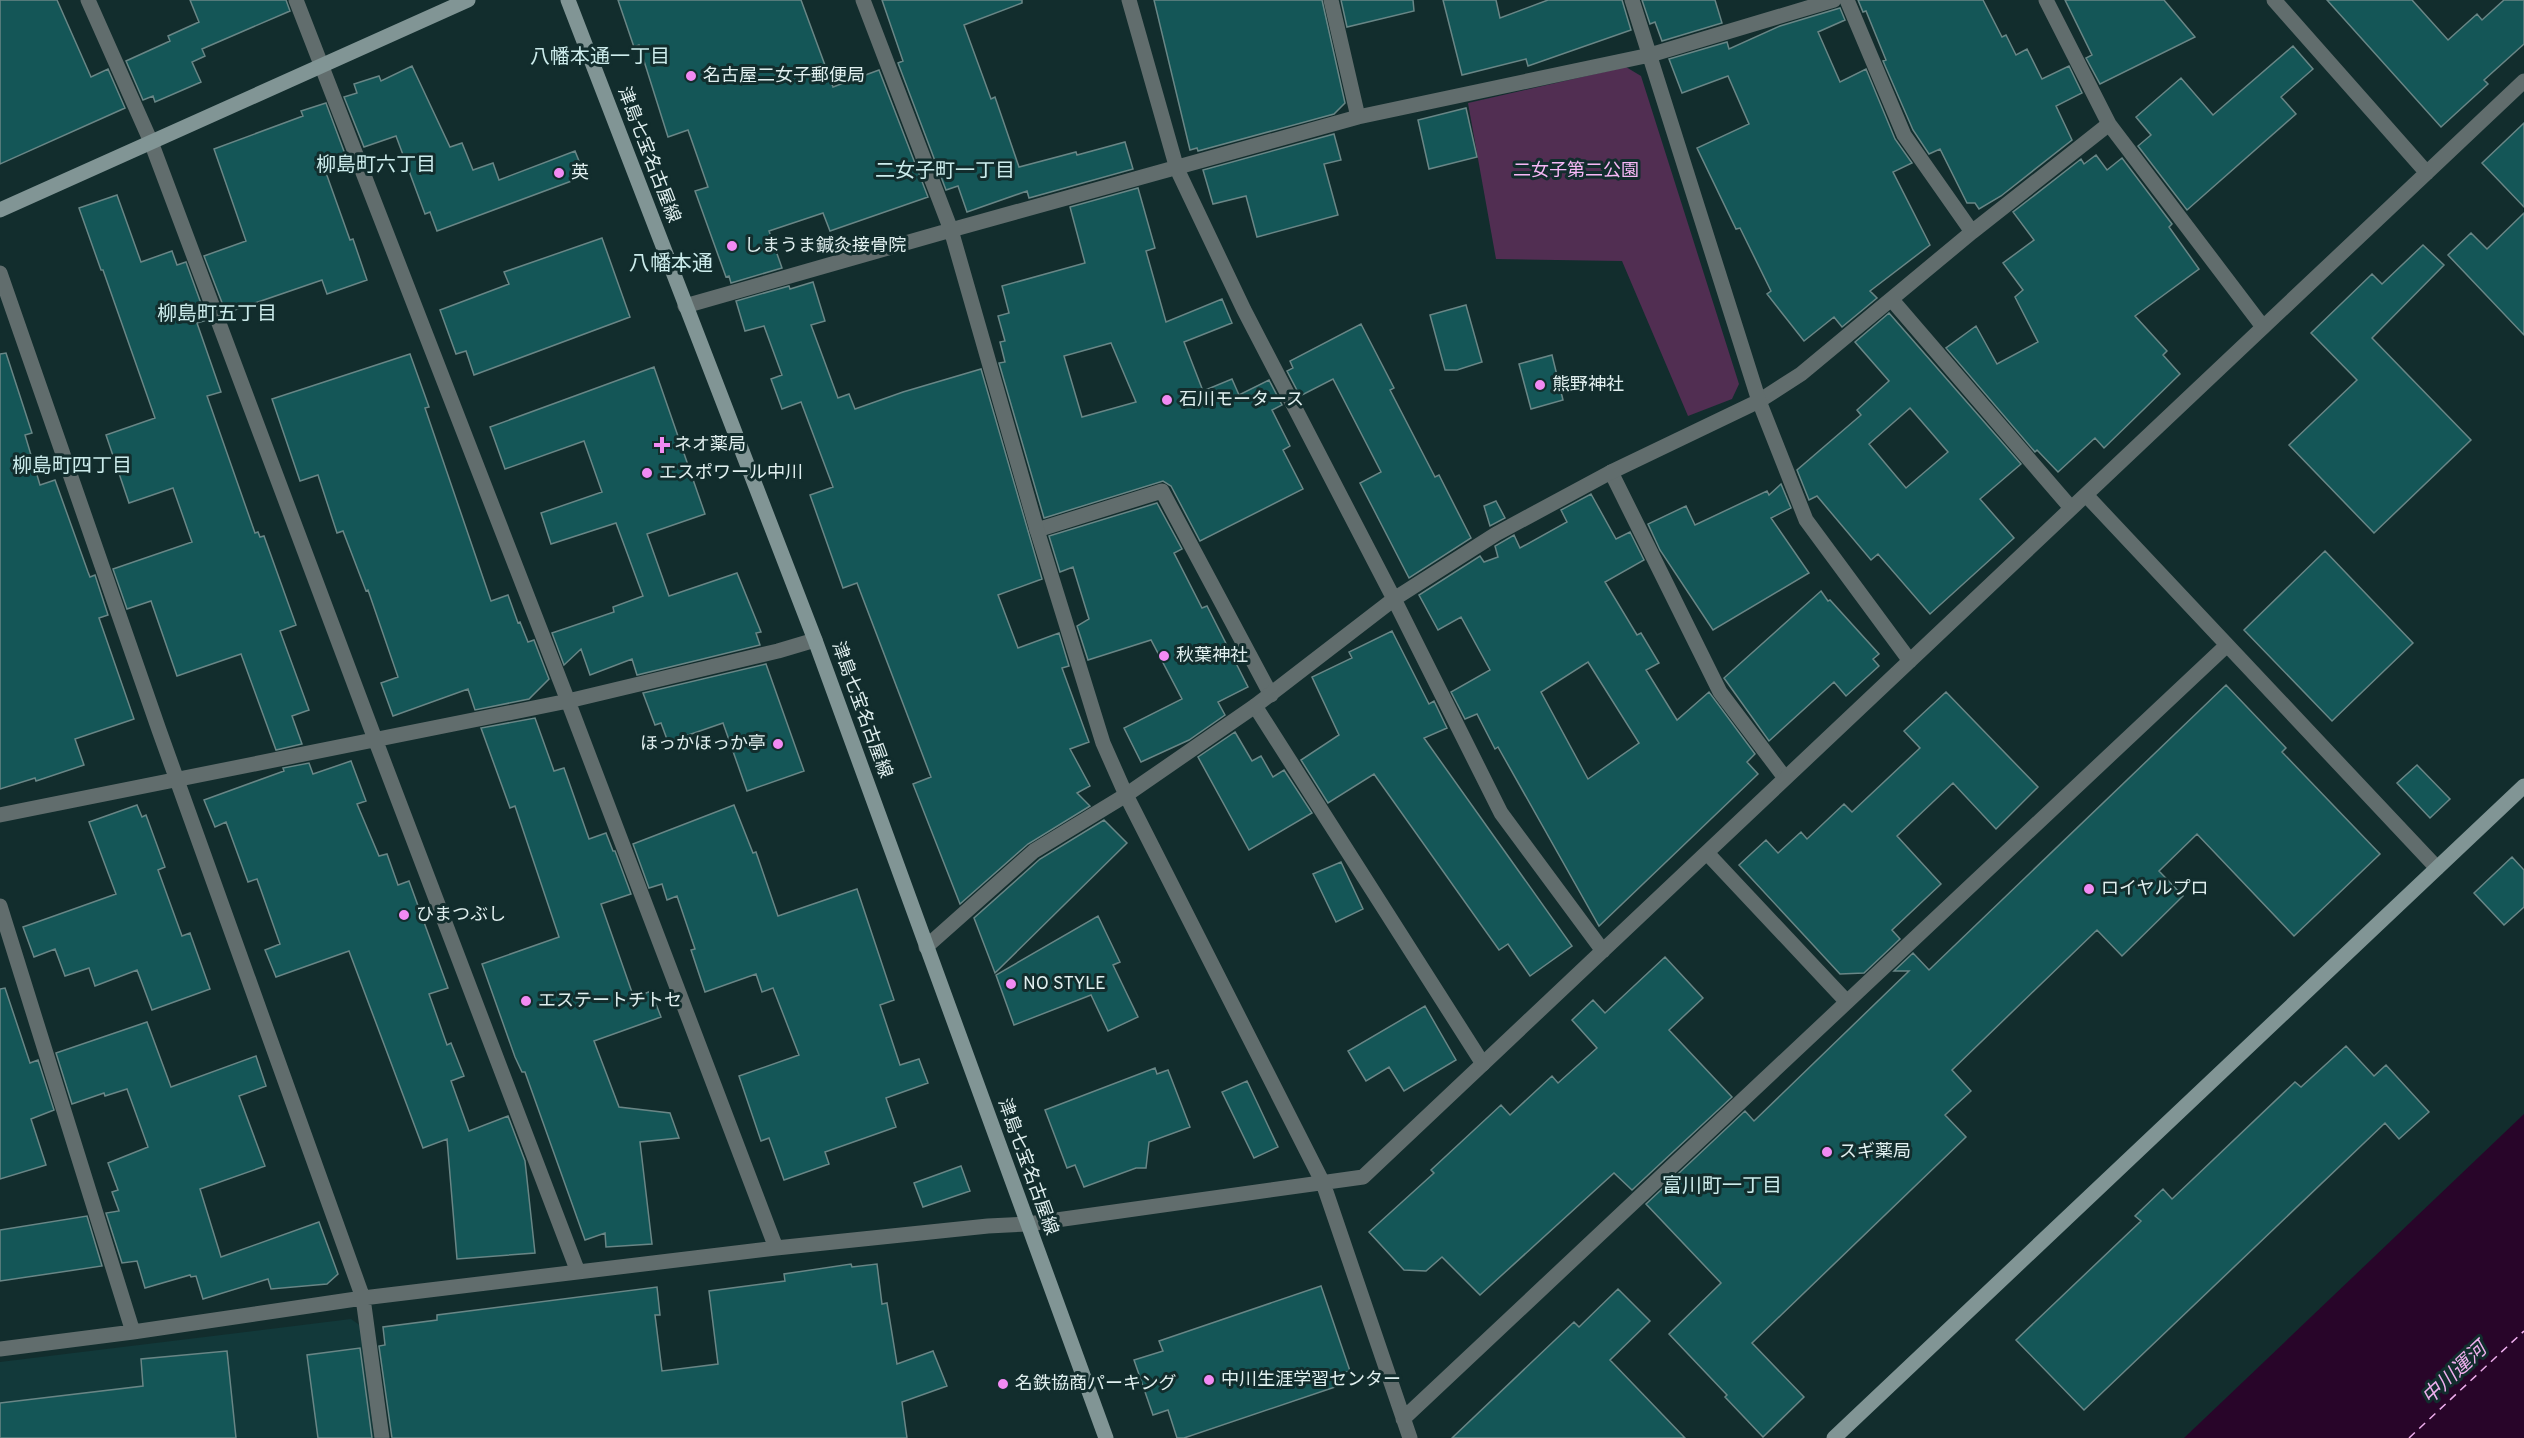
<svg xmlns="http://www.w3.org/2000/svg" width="2524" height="1438" font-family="Overpass,'Noto Sans JP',sans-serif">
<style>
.built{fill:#12393a}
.green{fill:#512e52}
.water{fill:#280529}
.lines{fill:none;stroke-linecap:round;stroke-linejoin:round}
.ferry{stroke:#eeafed;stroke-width:1.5;stroke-dasharray:8 6;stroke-linecap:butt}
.building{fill:#145657;stroke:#698686;stroke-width:1.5;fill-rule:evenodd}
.lane{stroke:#616d6d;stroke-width:15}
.street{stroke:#616d6d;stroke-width:15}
.secondary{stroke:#819595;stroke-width:15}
.poi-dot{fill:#f28af3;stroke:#122d2d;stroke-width:2}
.labels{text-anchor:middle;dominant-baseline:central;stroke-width:6;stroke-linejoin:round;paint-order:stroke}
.poi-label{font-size:18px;fill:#e0efef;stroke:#122d2d;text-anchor:start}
.street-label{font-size:18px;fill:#e0efef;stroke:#122d2d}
.park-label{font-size:18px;fill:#f7b8f6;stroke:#122d2d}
.neighbourhood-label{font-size:20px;fill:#ccecec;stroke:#122d2d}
.water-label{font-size:20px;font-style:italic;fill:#eeafed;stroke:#122d2d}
.quarter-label{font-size:21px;fill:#ccecec;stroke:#122d2d}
</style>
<rect width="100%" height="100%" fill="#122d2d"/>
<!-- built -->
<path class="built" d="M 351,1319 L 361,1326 L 374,1438 L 0,1438 L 0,1362 Z"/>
<!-- green -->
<path class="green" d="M 1626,67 L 1641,76 L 1739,384 L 1732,399 L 1688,416 L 1622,261 L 1496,259 L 1468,103 Z"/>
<!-- water -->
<path class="water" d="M 2524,1114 L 2524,1438 L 2184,1438 Z"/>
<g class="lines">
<!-- ferry -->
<path class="ferry" d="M 2409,1438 L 2524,1331"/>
</g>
<!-- building -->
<path class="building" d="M 0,0 L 57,0 L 91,77 L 108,69 L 125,108 L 0,164 Z
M 190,0 L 286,0 L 290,11 L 202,49 L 205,56 L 192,62 L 201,82 L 155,102 L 153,96 L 143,100 L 126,61 L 170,41 L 168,36 L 199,22 Z
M 618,0 L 801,0 L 833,87 L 879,70 L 928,197 L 830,231 L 823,213 L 769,231 L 782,268 L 731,283 L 729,276 L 726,277 L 695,191 L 708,187 L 688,130 L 668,137 L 639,45 L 634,47 Z
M 882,0 L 1022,0 L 1022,3 L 964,25 L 991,99 L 995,97 L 1019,167 L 1076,152 L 1077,155 L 1125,142 L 1133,169 L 1029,198 L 1027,191 L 967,212 L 958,186 L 946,190 L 898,63 L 903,61 Z
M 1154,0 L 1322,0 L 1345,103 L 1334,114 L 1198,151 L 1197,148 L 1190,150 Z
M 1341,0 L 1413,0 L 1414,11 L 1347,27 Z
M 1443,0 L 1496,0 L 1500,18 L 1548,0 L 1622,0 L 1631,30 L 1528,66 L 1526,59 L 1462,75 Z
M 1642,0 L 1715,0 L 1722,23 L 1662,41 L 1655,22 L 1650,24 Z
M 1858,0 L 1983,0 L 2002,37 L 2006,35 L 2016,55 L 2027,49 L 2042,79 L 2069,66 L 2082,93 L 2056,106 L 2072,140 L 2001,196 L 1979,209 L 1975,203 L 1967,203 L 1940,149 L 1929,154 L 1913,130 L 1883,61 L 1886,60 L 1866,11 L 1863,12 Z
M 2065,0 L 2164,0 L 2195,37 L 2100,84 L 2086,58 L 2092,55 Z
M 2327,0 L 2412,0 L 2448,40 L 2477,14 L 2482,20 L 2504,0 L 2524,0 L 2524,44 L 2484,80 L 2488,84 L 2441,127 Z
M 1840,8 L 1845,20 L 1818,32 L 1840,82 L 1866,69 L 1895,139 L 1912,163 L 1893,172 L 1930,245 L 1870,291 L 1877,298 L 1842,327 L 1834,317 L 1804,341 L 1767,294 L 1771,291 L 1740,228 L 1736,229 L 1697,148 L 1749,124 L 1728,76 L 1682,93 L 1669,59 L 1727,42 L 1729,49 L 1780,26 Z
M 2293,46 L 2313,69 L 2281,97 L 2296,114 L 2187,210 L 2138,146 L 2151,135 L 2136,117 L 2181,78 L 2213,115 Z
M 412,66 L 450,147 L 462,143 L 473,170 L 493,163 L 499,180 L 575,151 L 585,176 L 437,231 L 430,212 L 425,214 L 396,136 L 364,147 L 344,97 L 357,93 L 354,84 L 379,76 L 381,81 Z
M 326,103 L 345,154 L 341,155 L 344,163 L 325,170 L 350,240 L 353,239 L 367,280 L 327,294 L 322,280 L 226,313 L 204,256 L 246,241 L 214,149 L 303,116 L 301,111 Z
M 1466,108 L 1477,157 L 1429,169 L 1418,120 Z
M 2524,123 L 2524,207 L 2482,163 Z
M 1334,134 L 1341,160 L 1324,164 L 1338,215 L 1257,237 L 1246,196 L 1213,204 L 1203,170 Z
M 2096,155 L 2107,170 L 2122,158 L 2172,224 L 2169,227 L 2199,269 L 2135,316 L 2167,351 L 2163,355 L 2180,374 L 2104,448 L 2095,438 L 2058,472 L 2037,450 L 2035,452 L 1946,348 L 1976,326 L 1997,364 L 2038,342 L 2015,297 L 2023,290 L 2003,263 L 2034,240 L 2013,212 L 2081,159 L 2084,164 Z
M 1138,188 L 1155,248 L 1146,251 L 1166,322 L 1222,299 L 1232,323 L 1184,342 L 1203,391 L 1232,379 L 1239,395 L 1269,380 L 1282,405 L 1272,410 L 1290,446 L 1283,450 L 1303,489 L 1200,541 L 1171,486 L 1163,481 L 1044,518 L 999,363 L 1005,362 L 1000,342 L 1005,341 L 998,316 L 1009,313 L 1002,286 L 1085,263 L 1070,207 ZM 1111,343 L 1136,402 L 1082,417 L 1064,356 Z
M 117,195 L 141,262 L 172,251 L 177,265 L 186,262 L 207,320 L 197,323 L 221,392 L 207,396 L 255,533 L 258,532 L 260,537 L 264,536 L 296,625 L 280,631 L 309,710 L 292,716 L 302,744 L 276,750 L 241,654 L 177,676 L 151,601 L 127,609 L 113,569 L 192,542 L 173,488 L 129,503 L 106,435 L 155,418 L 103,270 L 101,270 L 79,208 Z
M 2524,213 L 2524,335 L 2448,255 L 2471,233 L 2487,249 Z
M 602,238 L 630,317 L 474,375 L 466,351 L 456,354 L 440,310 L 509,284 L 504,272 Z
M 2423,245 L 2444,265 L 2372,338 L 2471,440 L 2374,533 L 2289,445 L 2357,380 L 2311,333 L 2372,274 L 2382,284 Z
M 813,282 L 825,321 L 811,325 L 838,398 L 849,394 L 855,409 L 903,392 L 981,369 L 1042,579 L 998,595 L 1018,648 L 1059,633 L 1069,666 L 1062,668 L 1089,742 L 1070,749 L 1090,786 L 1077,793 L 1090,806 L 1028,844 L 960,904 L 913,784 L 931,777 L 857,583 L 843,588 L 810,495 L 833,487 L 801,402 L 782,409 L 771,379 L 782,375 L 764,326 L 745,331 L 736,301 L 789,286 L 790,289 Z
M 1466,305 L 1482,362 L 1457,370 L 1445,370 L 1430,315 Z
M 1889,313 L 2021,464 L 1980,499 L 2014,538 L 1930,614 L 1878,554 L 1871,560 L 1817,496 L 1809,500 L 1797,470 L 1861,415 L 1857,410 L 1889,381 L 1855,342 ZM 1910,408 L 1948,452 L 1906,488 L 1869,444 Z
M 1361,324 L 1394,388 L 1390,390 L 1435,477 L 1439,475 L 1471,538 L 1409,578 L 1360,483 L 1381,472 L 1333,379 L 1300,396 L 1287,371 L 1293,368 L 1290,361 Z
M 6,353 L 32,433 L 25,435 L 40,485 L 55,480 L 88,572 L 90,577 L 95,575 L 108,615 L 99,618 L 134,719 L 75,739 L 84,765 L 36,781 L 35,778 L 0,789 L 0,354 Z
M 410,354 L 429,407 L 425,408 L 491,601 L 508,595 L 518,623 L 520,622 L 528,642 L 534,640 L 549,679 L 529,699 L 475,710 L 468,689 L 393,716 L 381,683 L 398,677 L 368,590 L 366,591 L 343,531 L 337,533 L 318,475 L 300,481 L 272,399 Z
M 1552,355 L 1563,400 L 1531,409 L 1519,364 Z
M 654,367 L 705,514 L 647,534 L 669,596 L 737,573 L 761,632 L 756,633 L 760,645 L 637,675 L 632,659 L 590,675 L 581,649 L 564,665 L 552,633 L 614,612 L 613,607 L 643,596 L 616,523 L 551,544 L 541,513 L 602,492 L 584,441 L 505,469 L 490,427 Z
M 1781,484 L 1791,508 L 1771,518 L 1809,573 L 1713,630 L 1660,550 L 1648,524 L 1686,506 L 1695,525 L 1767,491 L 1769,495 Z
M 1591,494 L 1616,539 L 1630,532 L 1644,560 L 1605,582 L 1637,635 L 1641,633 L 1659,663 L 1646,670 L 1677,720 L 1709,692 L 1755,754 L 1747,762 L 1758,774 L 1599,926 L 1498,747 L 1495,749 L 1477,714 L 1465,719 L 1451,692 L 1490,670 L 1461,617 L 1438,630 L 1419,595 L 1480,556 L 1484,562 L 1498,557 L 1495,546 L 1514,535 L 1520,548 L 1567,522 L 1561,510 ZM 1588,662 L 1639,743 L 1588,779 L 1541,692 Z
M 1496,501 L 1505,518 L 1490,526 L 1484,506 Z
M 1157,503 L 1182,549 L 1174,553 L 1202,608 L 1207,606 L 1248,687 L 1218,702 L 1225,715 L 1189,740 L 1141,762 L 1124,728 L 1182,699 L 1151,640 L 1088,660 L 1077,626 L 1089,619 L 1073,567 L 1060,572 L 1049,536 Z
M 2325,551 L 2413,643 L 2332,721 L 2244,630 Z
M 1821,591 L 1828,601 L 1830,600 L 1879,654 L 1873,659 L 1879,666 L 1846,696 L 1834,682 L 1769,741 L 1724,678 Z
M 1392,631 L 1429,704 L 1434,701 L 1447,728 L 1424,738 L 1572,946 L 1530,976 L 1508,944 L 1499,950 L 1374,774 L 1328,803 L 1301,760 L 1339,735 L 1312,677 L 1352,658 L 1349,652 Z
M 766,664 L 804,771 L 747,791 L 723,723 L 668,742 L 661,723 L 655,725 L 643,693 Z
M 2226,685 L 2286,748 L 2282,752 L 2380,854 L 2294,936 L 2197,834 L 2159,871 L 2183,896 L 2122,956 L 2097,930 L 1952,1070 L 1971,1091 L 1945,1115 L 1966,1137 L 1752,1343 L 1804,1397 L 1763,1437 L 1725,1397 L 1727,1395 L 1669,1334 L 1721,1283 L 1646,1204 L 1745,1111 L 1754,1121 L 1909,971 L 1894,971 L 1913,953 L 1929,970 Z
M 1946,692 L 2038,787 L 1996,829 L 1953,783 L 1897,836 L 1941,884 L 1892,930 L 1900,939 L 1864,973 L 1840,974 L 1739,865 L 1766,840 L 1778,853 L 1801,832 L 1807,839 L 1844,804 L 1852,812 L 1920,748 L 1904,731 Z
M 535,718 L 554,771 L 564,768 L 589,839 L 606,833 L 613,851 L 615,851 L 631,894 L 601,904 L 634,998 L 651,991 L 661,1017 L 594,1041 L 619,1107 L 670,1113 L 679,1138 L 640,1142 L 652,1244 L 606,1247 L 605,1233 L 585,1240 L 525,1072 L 522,1072 L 515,1057 L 482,964 L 559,937 L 515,806 L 510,808 L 481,728 Z
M 1235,732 L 1252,761 L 1261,756 L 1273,777 L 1284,770 L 1312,813 L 1249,850 L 1198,757 Z
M 351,761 L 366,801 L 357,804 L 379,856 L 387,854 L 398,885 L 409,881 L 448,988 L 429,994 L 447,1045 L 451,1043 L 464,1076 L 451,1081 L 469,1131 L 508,1116 L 525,1161 L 535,1253 L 457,1259 L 447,1139 L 423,1148 L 349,951 L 276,977 L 265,950 L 280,944 L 257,879 L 248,882 L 226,822 L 215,827 L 204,800 L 284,771 L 283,768 L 309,763 L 313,774 Z
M 2417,765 L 2450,799 L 2430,818 L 2397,783 Z
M 137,805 L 142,817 L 146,815 L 165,867 L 158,870 L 182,936 L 190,933 L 210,989 L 152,1010 L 137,970 L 95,986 L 89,968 L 65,976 L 55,949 L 34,957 L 23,927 L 116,894 L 89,822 Z
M 734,805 L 753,853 L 756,852 L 778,916 L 857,889 L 894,1000 L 880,1005 L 900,1065 L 919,1059 L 928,1083 L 886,1098 L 896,1127 L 825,1152 L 829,1164 L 784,1180 L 769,1138 L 761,1141 L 739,1076 L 799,1055 L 773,988 L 762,992 L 756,974 L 705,992 L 691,950 L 695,949 L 677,896 L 667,900 L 662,884 L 649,888 L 633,844 Z
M 1104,820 L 1127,843 L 995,973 L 974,918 L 1040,859 Z
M 2512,857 L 2524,870 L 2524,907 L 2504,925 L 2474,893 Z
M 1341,862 L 1363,909 L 1336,922 L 1313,874 Z
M 1098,916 L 1120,962 L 1113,965 L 1138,1017 L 1108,1031 L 1091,995 L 1014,1025 L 996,975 Z
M 1665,957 L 1703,998 L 1669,1030 L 1732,1097 L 1632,1190 L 1614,1173 L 1480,1295 L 1442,1257 L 1426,1271 L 1404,1270 L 1369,1232 L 1434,1173 L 1431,1170 L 1501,1105 L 1510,1115 L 1552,1076 L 1558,1083 L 1597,1048 L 1572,1020 L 1593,1000 L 1605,1013 Z
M 5,988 L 30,1063 L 38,1060 L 54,1110 L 31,1119 L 46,1165 L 0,1179 L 0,989 Z
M 1425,1006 L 1456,1060 L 1404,1091 L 1389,1067 L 1366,1081 L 1348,1051 Z
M 147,1022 L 171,1087 L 256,1056 L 266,1086 L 239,1096 L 265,1166 L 200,1189 L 221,1257 L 319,1222 L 338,1274 L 327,1284 L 271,1289 L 268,1279 L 203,1299 L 196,1276 L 191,1277 L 190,1275 L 145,1288 L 137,1261 L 122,1263 L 106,1213 L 119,1211 L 112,1192 L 118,1190 L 108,1163 L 148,1147 L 127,1089 L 105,1096 L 104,1093 L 72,1104 L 56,1053 Z
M 2346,1046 L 2374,1076 L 2386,1065 L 2429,1112 L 2399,1139 L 2385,1123 L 2084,1410 L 2016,1340 L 2141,1221 L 2135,1216 L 2163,1189 L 2172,1199 L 2295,1082 L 2301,1087 Z
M 1155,1068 L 1157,1074 L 1168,1070 L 1190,1127 L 1149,1142 L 1146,1168 L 1136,1168 L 1084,1187 L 1075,1165 L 1067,1168 L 1045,1110 Z
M 1247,1081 L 1278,1147 L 1254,1158 L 1222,1092 Z
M 961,1166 L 970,1191 L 923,1207 L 914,1183 Z
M 87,1216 L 102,1266 L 0,1281 L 0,1230 Z
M 851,1264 L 852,1267 L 877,1264 L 882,1304 L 887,1303 L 897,1364 L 933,1351 L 947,1386 L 902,1402 L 907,1438 L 392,1438 L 379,1346 L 385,1345 L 383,1327 L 437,1320 L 437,1315 L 657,1287 L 660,1315 L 655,1315 L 662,1371 L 718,1364 L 709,1291 L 785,1281 L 784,1274 Z
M 1321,1286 L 1350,1371 L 1337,1375 L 1341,1385 L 1184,1438 L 1177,1438 L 1168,1410 L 1153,1415 L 1134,1360 L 1163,1351 L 1159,1341 Z
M 1618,1289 L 1650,1321 L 1610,1360 L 1685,1438 L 1452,1438 L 1574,1322 L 1579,1327 Z
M 360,1348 L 372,1438 L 318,1438 L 307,1355 Z
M 227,1351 L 236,1438 L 0,1438 L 0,1403 L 143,1386 L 141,1359 Z"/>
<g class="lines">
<!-- lane -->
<path class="lane" d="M 1847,0 L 1904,135 L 1972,232
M 2046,0 L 2109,124 L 2263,327
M 1892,300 L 2071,508
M 1759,401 L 1801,374 L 1972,232 L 2109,124
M 1611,472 L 1720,692 L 1785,778
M 1037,530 L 1162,491 L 1271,695
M 1255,706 L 1483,1064"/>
<!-- street -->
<path class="street" d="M 88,0 L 151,142 L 375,739 L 578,1272
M 296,0 L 568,701 L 776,1248
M 863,0 L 951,230 L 1037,530 L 1103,743 L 1126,795 L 1323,1183 L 1410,1438
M 1129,0 L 1177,169 L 1244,310 L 1394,599 L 1501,813 L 1603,951
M 1331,0 L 1358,117
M 1632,0 L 1759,401 L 1806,520 L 1910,661
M 2274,0 L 2427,173
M 0,273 L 159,730 L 363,1298 L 382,1438
M 685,306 L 951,230 L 1358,117 L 1650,55 L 1834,0
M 2086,495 L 2437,868
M 0,815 L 568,701 L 778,651 L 815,640
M 1707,853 L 1847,1002
M 0,906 L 133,1332
M 926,947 L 1034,851 L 1126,795 L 1255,706 L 1394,599 L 1496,534 L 1611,472 L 1759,401
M 0,1349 L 133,1332 L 363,1298 L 776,1248 L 988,1226 L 1028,1224 L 1363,1177 L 2524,81
M 1403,1419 L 2227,645"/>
<!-- secondary -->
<path class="secondary" d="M 568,0 L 815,640 L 1106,1438
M 0,210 L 468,0
M 1834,1438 L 2524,786"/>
</g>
<!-- markers -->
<g class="poi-dot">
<circle cx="691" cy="76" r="6"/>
<circle cx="559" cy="173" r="6"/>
<circle cx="732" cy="246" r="6"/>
<circle cx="1540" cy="385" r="6"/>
<circle cx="1167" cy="400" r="6"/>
<path d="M659 436h6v6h6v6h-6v6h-6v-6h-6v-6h6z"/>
<circle cx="647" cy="473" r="6"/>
<circle cx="1164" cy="656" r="6"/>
<circle cx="778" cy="744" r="6"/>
<circle cx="2089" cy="889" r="6"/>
<circle cx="404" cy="915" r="6"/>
<circle cx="1011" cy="984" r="6"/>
<circle cx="526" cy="1001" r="6"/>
<circle cx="1827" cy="1152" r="6"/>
<circle cx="1209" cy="1380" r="6"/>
<circle cx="1003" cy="1384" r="6"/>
</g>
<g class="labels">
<!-- poi labels -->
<g class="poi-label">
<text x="703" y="76">名古屋二女子郵便局</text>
<text x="571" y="173">英</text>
<text x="744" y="246">しまうま鍼灸接骨院</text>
<text x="1552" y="385">熊野神社</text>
<text x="1179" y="400">石川モータース</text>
<text x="674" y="445">ネオ薬局</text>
<text x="659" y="473">エスポワール中川</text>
<text x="1176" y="656">秋葉神社</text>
<text x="766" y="744" text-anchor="end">ほっかほっか亭</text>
<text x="2101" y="889">ロイヤルプロ</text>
<text x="416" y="915">ひまつぶし</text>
<text x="1023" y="984">NO STYLE</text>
<text x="538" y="1001">エステートチトセ</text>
<text x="1839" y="1152">スギ薬局</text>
<text x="1221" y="1380">中川生涯学習センター</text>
<text x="1015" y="1384">名鉄協商パーキング</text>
</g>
<!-- street labels -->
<g class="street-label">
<text transform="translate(648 155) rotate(69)">津島七宝名古屋線</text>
<text transform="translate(861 710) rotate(70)">津島七宝名古屋線</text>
<text transform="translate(1027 1167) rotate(70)">津島七宝名古屋線</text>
</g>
<!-- park labels -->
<g class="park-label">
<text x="1576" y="171">二女子第二公園</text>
</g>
<!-- neighbourhood labels -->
<g class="neighbourhood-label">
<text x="600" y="58">八幡本通一丁目</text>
<text x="376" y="166">柳島町六丁目</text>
<text x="945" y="172">二女子町一丁目</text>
<text x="217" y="315">柳島町五丁目</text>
<text x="72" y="467">柳島町四丁目</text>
<text x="1722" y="1187">富川町一丁目</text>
</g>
<!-- water labels -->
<g class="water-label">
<text transform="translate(2455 1374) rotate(-43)">中川運河</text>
</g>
<!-- quarter labels -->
<g class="quarter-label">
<text x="671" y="264">八幡本通</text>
</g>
</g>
</svg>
